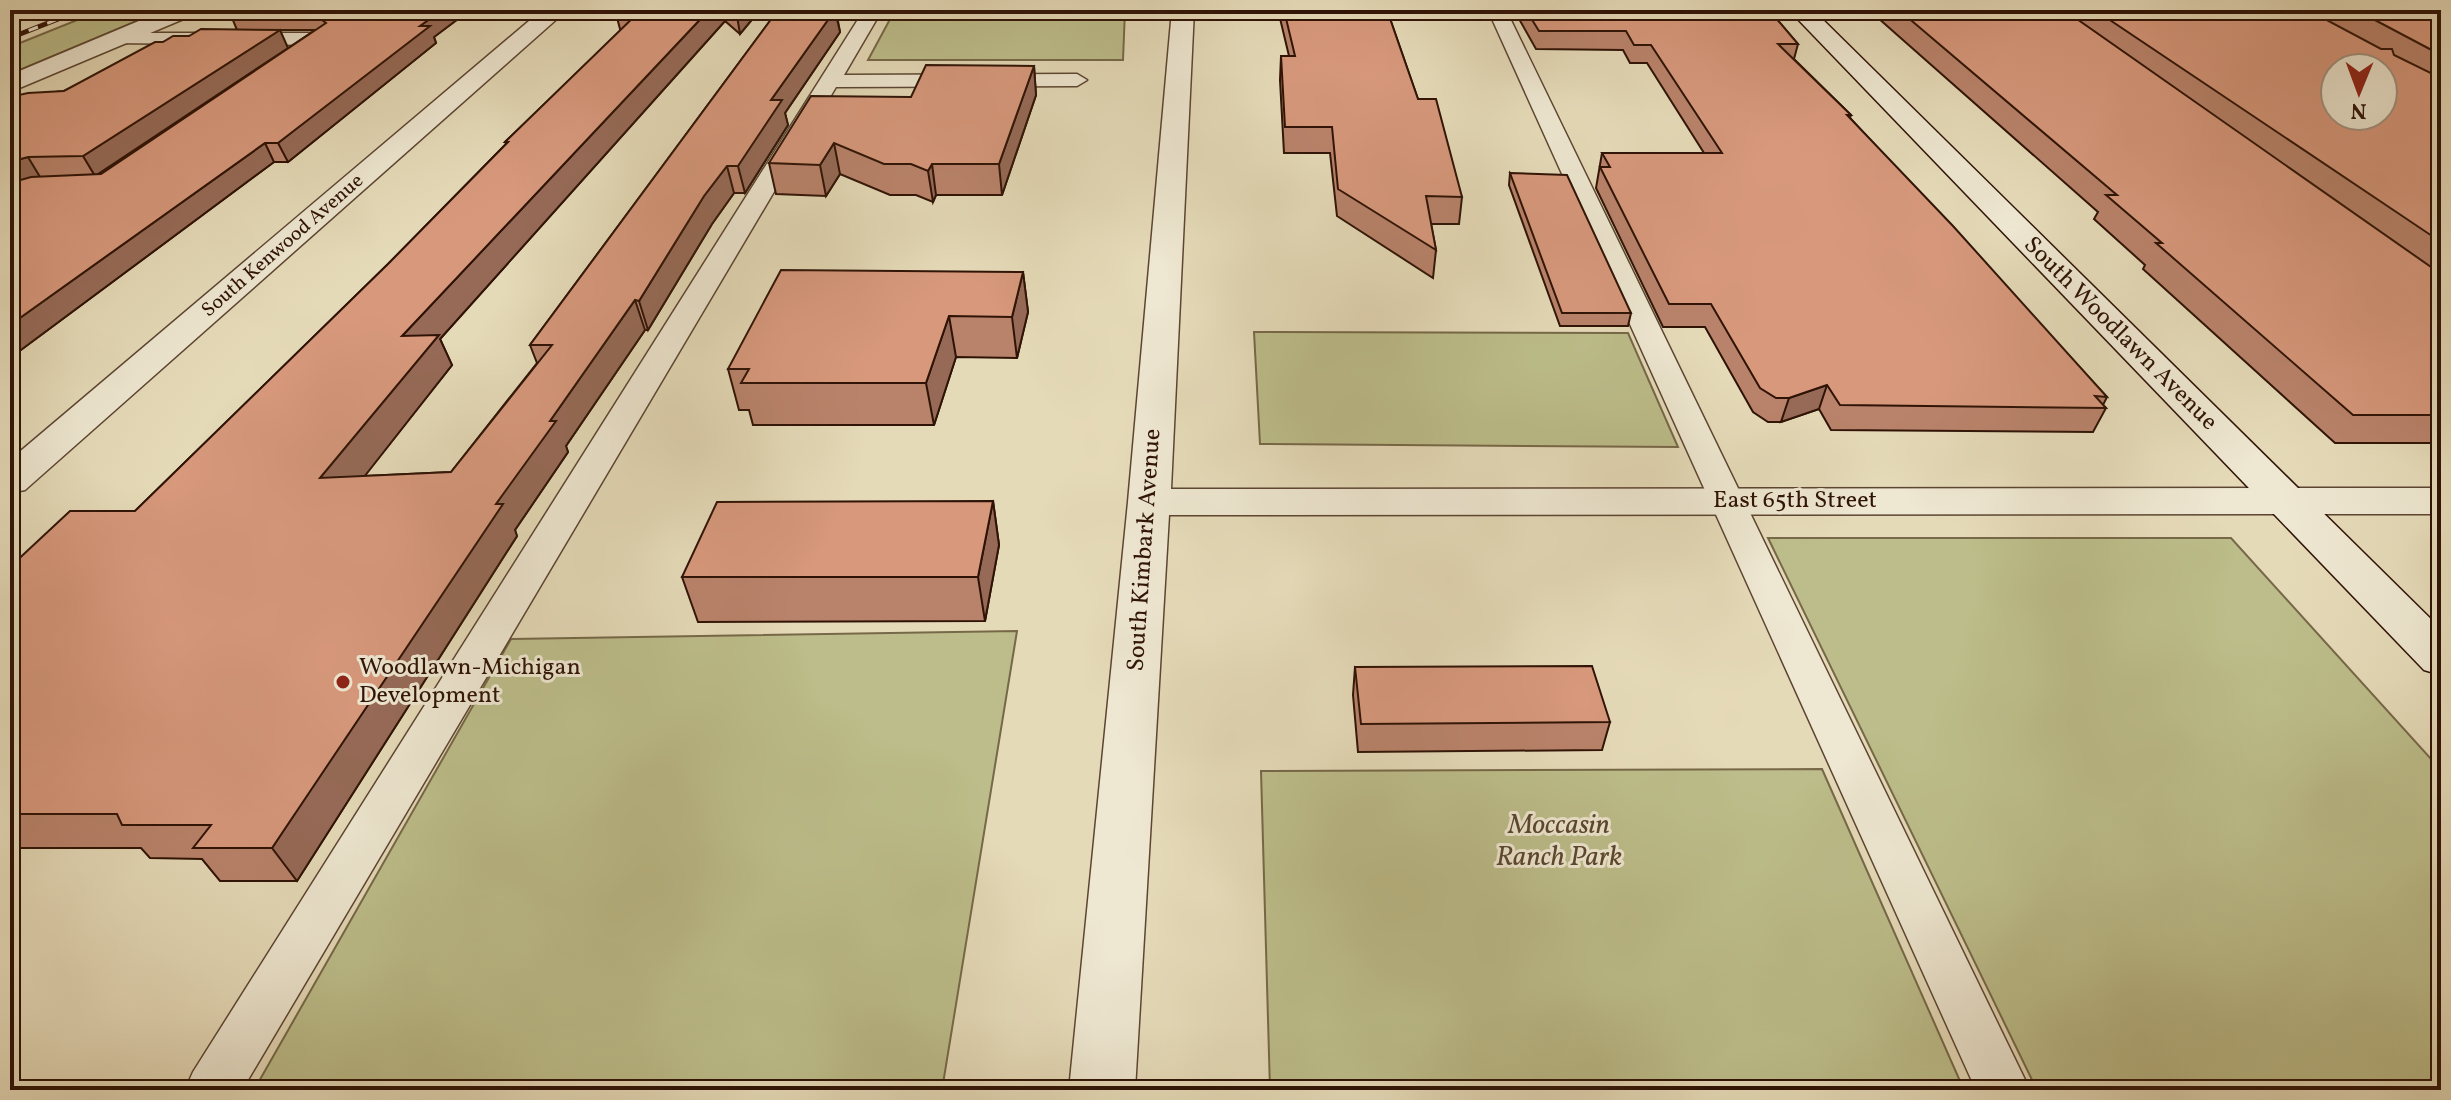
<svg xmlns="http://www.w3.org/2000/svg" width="2451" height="1100" font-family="Vollkorn,serif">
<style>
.green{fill:#bcbd8a;stroke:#766848;stroke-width:2}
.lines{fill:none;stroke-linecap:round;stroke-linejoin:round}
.lane-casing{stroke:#5c4532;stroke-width:3}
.street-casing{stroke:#5c4532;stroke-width:3}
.secondary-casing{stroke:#2f1306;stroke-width:3}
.lane{fill:#eee7d1;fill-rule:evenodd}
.street{fill:#eee7d1;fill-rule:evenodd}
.secondary{fill:#eee7d1;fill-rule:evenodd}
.rail-casing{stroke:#2f1306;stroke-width:5}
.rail{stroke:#eee7d1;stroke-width:3;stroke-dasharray:10;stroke-linecap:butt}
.wall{fill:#b9836b;stroke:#2f1306;stroke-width:2;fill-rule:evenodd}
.shaded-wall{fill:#966a57;stroke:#2f1306;stroke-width:2}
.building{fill:#d7987c;stroke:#2f1306;stroke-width:2;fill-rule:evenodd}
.poi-dot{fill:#8f2418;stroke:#eee7d1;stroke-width:3}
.labels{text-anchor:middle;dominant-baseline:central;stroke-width:6;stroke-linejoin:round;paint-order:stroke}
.far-street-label{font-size:20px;fill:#2f1306;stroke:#eee7d1}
.street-label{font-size:24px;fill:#2f1306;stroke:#eee7d1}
.poi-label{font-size:24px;fill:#2f1306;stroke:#eee7d1;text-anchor:start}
.near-park-label{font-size:28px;font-style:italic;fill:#59462e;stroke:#eee7d1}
</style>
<rect width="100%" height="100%" fill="#e5dab8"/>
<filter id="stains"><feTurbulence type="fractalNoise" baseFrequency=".0025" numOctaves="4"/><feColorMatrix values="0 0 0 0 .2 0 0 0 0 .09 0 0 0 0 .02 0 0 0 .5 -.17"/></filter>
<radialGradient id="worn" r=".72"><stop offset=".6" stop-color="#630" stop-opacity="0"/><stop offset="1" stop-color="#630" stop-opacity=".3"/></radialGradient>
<!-- green -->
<path class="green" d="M 102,10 L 163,10 L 10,74 L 10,47 Z
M 895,10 L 1125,10 L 1123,60 L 868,60 Z
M 1254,332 L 1628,333 L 1678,447 L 1260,444 Z
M 1768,538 L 2231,538 L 2441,770 L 2441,1090 L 2037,1090 Z
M 1017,631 L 942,1090 L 254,1090 L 511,639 Z
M 1822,769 L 1964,1090 L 1270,1090 L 1261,771 Z"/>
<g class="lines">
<!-- lane casing -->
<g class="lane-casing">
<path id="lane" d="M 864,10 L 882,10 L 844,75 L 1077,74 L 1087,80 L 1077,86 L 836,87 L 242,1090 L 185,1090 L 193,1072 Z
M 1488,10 L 1506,10 L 2030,1090 L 1976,1090 Z
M 117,33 L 320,33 L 330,39 L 320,45 L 110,43 L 107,39 Z"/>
</g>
<!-- street casing -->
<g class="street-casing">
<path id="street" d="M 165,10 L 196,10 L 193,15 L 10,92 L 10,75 Z
M 542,10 L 567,10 L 25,490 L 10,493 L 10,460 Z
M 1172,10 L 1194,10 L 1171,489 L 2441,488 L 2441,514 L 1169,515 L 1135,1090 L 1069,1090 L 1128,502 Z"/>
</g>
<!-- secondary casing -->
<g class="secondary-casing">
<path id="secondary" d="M 1789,10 L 1813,10 L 2441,629 L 2441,675 L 2424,670 Z"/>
</g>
<!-- lane -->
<use href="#lane" class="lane"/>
<!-- street -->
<use href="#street" class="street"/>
<!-- secondary -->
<use href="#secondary" class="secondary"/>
<!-- rail casing -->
<g class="rail-casing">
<path id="rail" d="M 10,23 L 43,10
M 10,38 L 81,10"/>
</g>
<!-- rail -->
<use href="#rail" class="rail"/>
</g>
<!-- wall -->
<path class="wall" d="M 235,10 L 470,10 L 434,37 L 436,43 L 288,162 L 274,162 L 10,358 L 10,97 L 64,91 L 163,42 L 189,36 L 237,30 L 230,13 ZM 274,30 L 315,30 L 101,174 L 98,174 Z
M 615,10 L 760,10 L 740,34 L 725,21 L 440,339 L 452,365 L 364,476 L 451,472 L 537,363 L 530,345 L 778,10 L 836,10 L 840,32 L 785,113 L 788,125 L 745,193 L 734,193 L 712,224 L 648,330 L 645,330 L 566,446 L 568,452 L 515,530 L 517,536 L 297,881 L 220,881 L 202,859 L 150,858 L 141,848 L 10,848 L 10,567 L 135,511 L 388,264 L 506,144 L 505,142 L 622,29 L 620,29 Z
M 1278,10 L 1387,10 L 1418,99 L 1462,197 L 1459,224 L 1431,224 L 1436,250 L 1433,278 L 1337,216 L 1330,153 L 1284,153 L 1280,80 L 1281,56 L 1289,56 Z
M 1514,10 L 1769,10 L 1798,44 L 1794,59 L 1851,115 L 1850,118 L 2107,397 L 2103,405 L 2106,408 L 2093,432 L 1831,430 L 1819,409 L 1781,422 L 1768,422 L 1753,412 L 1705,327 L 1663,327 L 1596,188 L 1602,153 L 1704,153 L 1647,63 L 1630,63 L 1623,50 L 1536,49 Z
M 1869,10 L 2441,10 L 2441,443 L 2335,443 L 2143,269 L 2145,265 L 2094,219 L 2098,212 Z
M 1034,66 L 1036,95 L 1002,195 L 936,195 L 933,202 L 916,195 L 890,195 L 840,174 L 826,196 L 776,194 L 769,163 L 911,97 Z
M 1510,173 L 1631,313 L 1628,326 L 1560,326 L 1509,185 Z
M 1023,272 L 1028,312 L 1017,358 L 956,357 L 934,425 L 753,425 L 749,410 L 739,410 L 728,369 Z
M 993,501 L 999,545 L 985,621 L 698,622 L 682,577 Z
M 1355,667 L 1610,722 L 1602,750 L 1358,752 L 1353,695 Z"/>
<!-- shaded-wall -->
<path class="shaded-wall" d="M 442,10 L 470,10 L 434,37 L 436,43 L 288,162 L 278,143 L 420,26 Z
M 709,10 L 722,10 L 725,21 L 440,339 L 452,365 L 338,510 L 320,478 L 402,336 Z
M 736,10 L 760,10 L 740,34 Z
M 835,10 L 840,32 L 785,113 L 788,125 L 745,193 L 738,166 L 771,100 Z
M 280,30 L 288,48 L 95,176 L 83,156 Z
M 1034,66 L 1036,95 L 1002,195 L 999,164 Z
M 265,143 L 274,162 L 10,358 L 10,325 Z
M 834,143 L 840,174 L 826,196 L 820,165 Z
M 28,157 L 40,177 L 10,186 L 10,162 Z
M 932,164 L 936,195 L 933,202 L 928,171 Z
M 727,166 L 734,193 L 712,224 L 648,330 L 639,301 L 704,196 Z
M 1023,272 L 1028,312 L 1017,358 L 1012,317 Z
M 635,300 L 645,330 L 566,446 L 568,452 L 515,530 L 517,536 L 297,881 L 272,848 L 550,421 Z
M 949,316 L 956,357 L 934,425 L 926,383 Z
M 1827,385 L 1819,409 L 1781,422 L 1789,398 Z
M 993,501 L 999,545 L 985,621 L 978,577 Z"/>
<!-- building -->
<path class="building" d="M 235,10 L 442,10 L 420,26 L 430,26 L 278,143 L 265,143 L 10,325 L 10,183 L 31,177 L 101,174 L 326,23 L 313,13 L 230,13 Z
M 641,10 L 709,10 L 402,336 L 439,335 L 320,478 L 451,472 L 552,345 L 530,345 L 778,10 L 835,10 L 771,100 L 782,100 L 738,166 L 727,166 L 704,196 L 639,301 L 635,300 L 550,421 L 556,421 L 496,504 L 503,504 L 272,848 L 193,848 L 211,825 L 122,825 L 117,814 L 10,814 L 10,567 L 70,511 L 135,511 L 388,264 L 508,142 L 505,142 Z
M 1284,10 L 1387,10 L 1418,99 L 1436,99 L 1462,197 L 1426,196 L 1436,250 L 1338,189 L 1332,127 L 1285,127 L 1281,56 L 1295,56 Z
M 1526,10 L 1769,10 L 1798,44 L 1778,44 L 1851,115 L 1847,115 L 1953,226 L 2107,397 L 2095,396 L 2106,408 L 1840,405 L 1827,385 L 1789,398 L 1776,398 L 1760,388 L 1711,304 L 1669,304 L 1600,167 L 1610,167 L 1602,153 L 1722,153 L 1651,45 L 1634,45 L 1626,31 L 1539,31 Z
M 1899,10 L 2064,10 L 2441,274 L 2441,415 L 2353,415 L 2156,243 L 2162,243 L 2106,195 L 2117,195 Z
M 2095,10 L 2308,10 L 2381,49 L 2392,49 L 2394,55 L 2441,78 L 2441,242 ZM 2335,68 L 2383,68 L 2383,116 L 2335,116 Z
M 2356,10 L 2441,10 L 2441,55 Z
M 201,29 L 280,30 L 83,156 L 28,157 L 10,162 L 10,97 L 28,93 L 64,91 L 155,42 L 163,42 L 173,36 L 189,36 Z
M 926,65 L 1034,66 L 999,164 L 932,164 L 928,171 L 911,164 L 884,164 L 834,143 L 820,165 L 769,163 L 811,96 L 911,97 Z
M 1510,173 L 1567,175 L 1631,313 L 1562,313 Z
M 781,270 L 1023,272 L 1012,317 L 949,316 L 926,383 L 741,383 L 749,369 L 728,369 Z
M 993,501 L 978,577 L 682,577 L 717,502 Z
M 1592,666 L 1610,722 L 1361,724 L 1355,667 Z"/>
<!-- markers -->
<circle class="poi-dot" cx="343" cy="682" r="8"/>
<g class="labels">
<!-- far-street labels -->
<g class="far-street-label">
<text transform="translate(283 246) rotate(-41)">South Kenwood Avenue</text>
</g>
<!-- street labels -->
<g class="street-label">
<text transform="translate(2120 334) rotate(45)">South Woodlawn Avenue</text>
<text x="1795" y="501">East 65th Street</text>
<text transform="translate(1145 550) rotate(-86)">South Kimbark Avenue</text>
</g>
<!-- poi labels -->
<g class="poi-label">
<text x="359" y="668">Woodlawn-Michigan<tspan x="359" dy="28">Development</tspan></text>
</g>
<!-- near-park labels -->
<g class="near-park-label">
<text x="1559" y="825">Moccasin<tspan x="1559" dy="32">Ranch Park</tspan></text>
</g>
</g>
<!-- margin -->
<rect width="2451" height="1100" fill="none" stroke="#e5dab8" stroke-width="40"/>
<rect x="12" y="12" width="2427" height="1076" fill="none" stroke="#2f1306" stroke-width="4"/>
<rect x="20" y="20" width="2411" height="1060" fill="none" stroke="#2f1306" stroke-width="2"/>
<!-- north arrow -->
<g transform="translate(2359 92) rotate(181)"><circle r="38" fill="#eee7d1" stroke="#a29280" stroke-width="2"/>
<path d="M0-6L14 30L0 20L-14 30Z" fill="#8f2418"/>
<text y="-12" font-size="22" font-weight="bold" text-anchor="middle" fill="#2f1306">N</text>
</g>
<rect width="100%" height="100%" filter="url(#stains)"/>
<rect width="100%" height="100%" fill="url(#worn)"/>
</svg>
